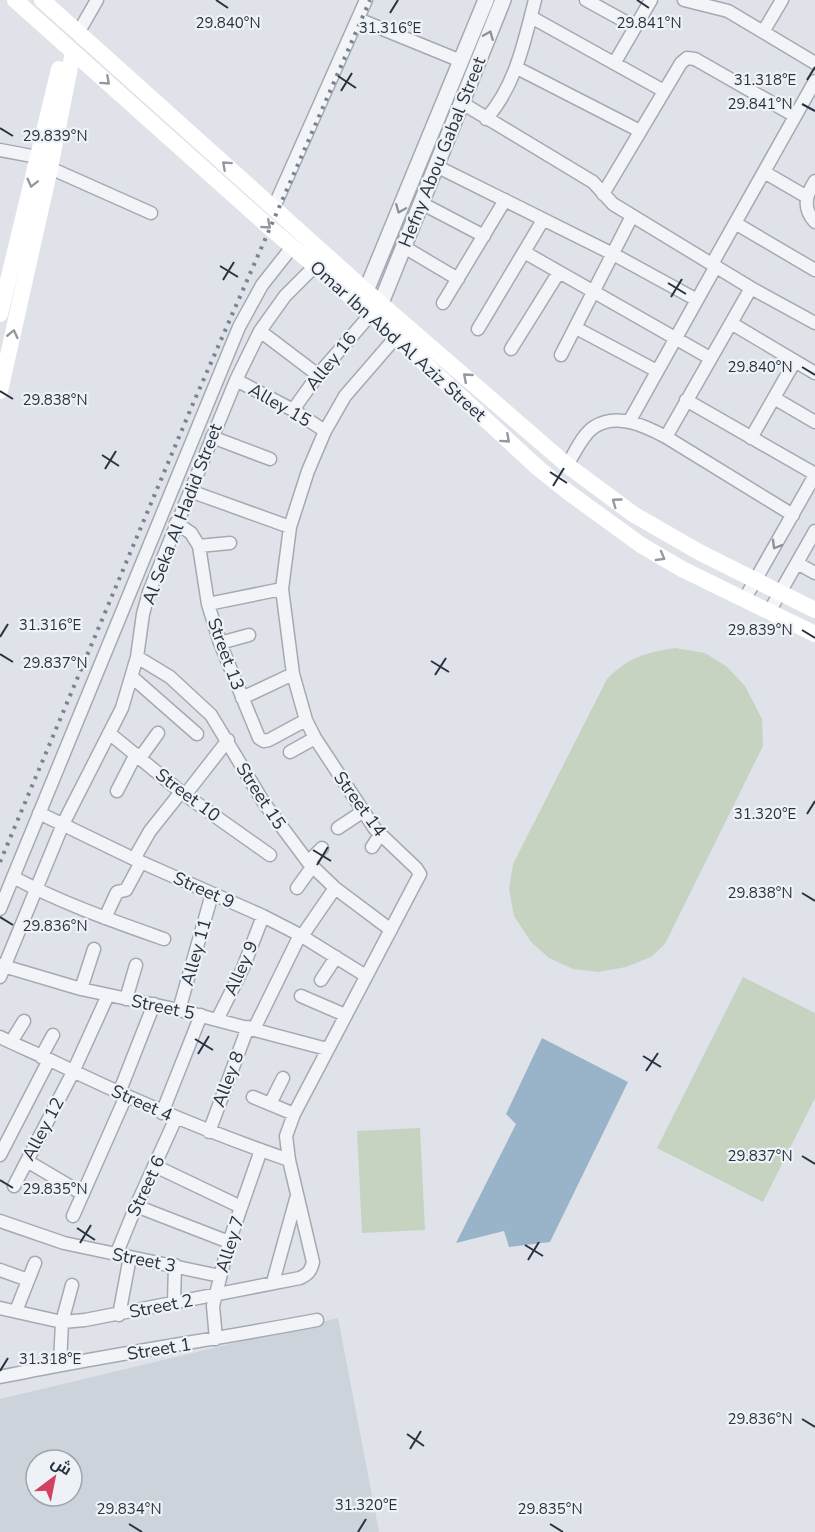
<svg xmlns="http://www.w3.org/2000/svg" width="815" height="1532" font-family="'Nunito Sans',Cairo,sans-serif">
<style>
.built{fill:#cdd3db;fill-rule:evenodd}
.green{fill:#c6d3c0}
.water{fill:#99b4c9}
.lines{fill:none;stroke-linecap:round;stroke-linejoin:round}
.minor-casing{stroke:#a4aab3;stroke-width:15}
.tertiary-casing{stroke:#a4aab3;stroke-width:18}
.minor{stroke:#f2f4f7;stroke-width:12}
.tertiary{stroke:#f2f4f7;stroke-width:15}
.secondary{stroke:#fff;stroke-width:16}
.rail{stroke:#788492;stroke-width:4;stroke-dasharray:3 6;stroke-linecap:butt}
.oneway{stroke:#8d939c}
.oneway2{stroke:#9498a0}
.ticks{fill:none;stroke:#283240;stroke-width:2}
.labels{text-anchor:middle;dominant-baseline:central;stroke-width:4.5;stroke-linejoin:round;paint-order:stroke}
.street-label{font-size:18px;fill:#283240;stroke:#eef2f6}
.ticks-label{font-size:15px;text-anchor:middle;fill:#283240;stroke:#eef2f6;stroke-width:4.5;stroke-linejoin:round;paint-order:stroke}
</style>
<rect width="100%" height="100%" fill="#dfe3e9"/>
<!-- built -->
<path class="built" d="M 338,1318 L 379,1532 L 0,1532 L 0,1399 ZM 36,1460 L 72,1460 L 72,1496 L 36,1496 Z"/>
<!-- green -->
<path class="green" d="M 675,648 L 705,653 L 726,666 L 745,686 L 762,719 L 763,746 L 665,944 L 651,957 L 626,967 L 598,972 L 573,969 L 549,958 L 531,942 L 514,916 L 509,889 L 513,864 L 607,679 C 629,657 645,653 675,648 Z
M 743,977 L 815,1013 L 815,1098 L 763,1202 L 657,1148 Z
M 420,1128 L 425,1230 L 362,1233 L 357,1131 Z"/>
<!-- water -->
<path class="water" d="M 542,1038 L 628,1082 L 550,1242 L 509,1247 L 504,1231 L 456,1243 L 516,1124 L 506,1114 Z"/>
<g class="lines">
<!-- minor casing -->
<g class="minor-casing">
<path id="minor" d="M 586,0 L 635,27
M 684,0 L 728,11 L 815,63
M 531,17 L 664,91
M 358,19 L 461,61
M 763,32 L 782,0
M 78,33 L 97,0
M 615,62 L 651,0
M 517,68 L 640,131
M 462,103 L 593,182 L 613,204 L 751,288 L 815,323
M 486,119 C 516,85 524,42 535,0
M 0,150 L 32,156 L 50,168 L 151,213
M 436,166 L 613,254 L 697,300
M 764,172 L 807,197
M 815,181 C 806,195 802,208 815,222
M 603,194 L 681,63 L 687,58 L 695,59 L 795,116
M 421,203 L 484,236
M 274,207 L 366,0
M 735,223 L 815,270
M 404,247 L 458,279
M 524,252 L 710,358
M 712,264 L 815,81
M 443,303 L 505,200
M 731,323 L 815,373
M 576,328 L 657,371
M 478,329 L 543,220
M 260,331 L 318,375
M 511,349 L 559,272
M 561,355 L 632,216
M 236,380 L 293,410 L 325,431
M 774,398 L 815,422
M 686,400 L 815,474
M 293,410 L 318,375 L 371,314
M 629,422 L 716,266
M 212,437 L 270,459
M 666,437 L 751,288
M 751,438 L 795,361
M 567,465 C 575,453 582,435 594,427 C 617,412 645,426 666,437 L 793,515
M 190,491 L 290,527
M 176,523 L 191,533 L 199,546 L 208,604 L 220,643 L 259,738 L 264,741 L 269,740 L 306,720
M 199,546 L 230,543
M 797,563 L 815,573
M 744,600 L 815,475
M 208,604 L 282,589
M 769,612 L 815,531
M 220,643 L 249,635
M 137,657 L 170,677 L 211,715 L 264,803 L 308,862 L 335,888 L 391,930
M 132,677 L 197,734
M 242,698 L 293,674
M 109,733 L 181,792 L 270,855
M 290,752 L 315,738
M 140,758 L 158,733
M 117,791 L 136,754
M 185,795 L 228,740
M 39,813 L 134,859 L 263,916 L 300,935 L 366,976
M 338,828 L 362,812
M 372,847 L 380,835
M 134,859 L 150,831 L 181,792
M 308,862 L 322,848
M 13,877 C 61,903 113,921 164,939
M 297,888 L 312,867
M 0,909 L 239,327 L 262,285 L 292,247
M 105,918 L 117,892 L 126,890 L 141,862
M 302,936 L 335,888
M 0,965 L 81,989 L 179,1010 L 327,1049
M 0,977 L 63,824 L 122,708 L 137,657 L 143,614 L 149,592 L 236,380 L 260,331 L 285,296 L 315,266
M 321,980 L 336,957
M 81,989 L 94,949
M 301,996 L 345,1015
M 126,999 L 136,965
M 179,1010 L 212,894
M 217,1020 L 243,968 L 263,916
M 254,1029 L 300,935
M 0,1037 C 16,1045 33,1052 50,1060 C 128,1098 207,1132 289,1160
M 11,1042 L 24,1021
M 41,1057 L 53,1035
M 119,1093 L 154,1004
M 253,1097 L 294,1114
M 270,1104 L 283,1078
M 162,1113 L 201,1015
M 209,1132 L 248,1027
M 0,1155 L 49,1060
M 27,1161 L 83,1194
M 155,1166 L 241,1207
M 14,1186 L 73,1072 L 108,995
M 136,1206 L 229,1242
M 73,1216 L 126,1096
M 0,1221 L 64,1243 L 220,1276
M 116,1255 L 136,1206 L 176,1118
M 0,1270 L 28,1280
M 273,1282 L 296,1199
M 174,1303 L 175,1265
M 0,1308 L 62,1322 L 85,1320 L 300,1278 C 308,1274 311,1271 313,1262 L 289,1160 L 286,1136 L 294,1114 L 420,874 L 416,868 L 375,829 L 315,738 L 306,720 L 293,674 L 282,589 L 290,527 L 308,471 L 325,431 L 345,396 L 396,337
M 16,1311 L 35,1263
M 119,1315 L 130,1257
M 216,1339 L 213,1306 L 229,1242 L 261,1150
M 60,1364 L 62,1322 L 72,1285
M 0,1377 C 105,1355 212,1340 317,1320"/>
</g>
<!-- tertiary casing -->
<g class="tertiary-casing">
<path id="tertiary" d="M 366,291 L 486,0
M 381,303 L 503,0"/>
</g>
<!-- minor -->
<use href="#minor" class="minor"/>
<!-- tertiary -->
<use href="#tertiary" class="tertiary"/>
<!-- secondary -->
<path class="secondary" d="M 15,0 L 269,227 L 371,314 L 538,468 L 568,492 L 641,545 L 682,569 L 815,634
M 42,0 L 366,291 L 567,465 L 633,514 L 699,552 L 815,610
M 0,314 L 59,69
M 0,391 L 50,168 L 73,52"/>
<!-- rail -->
<path class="rail" d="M 0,862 L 192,406 L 370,0"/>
</g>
<!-- one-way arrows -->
<defs><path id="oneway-chevron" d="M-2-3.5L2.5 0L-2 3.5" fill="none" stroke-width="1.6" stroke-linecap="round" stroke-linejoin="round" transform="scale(1.5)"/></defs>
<g class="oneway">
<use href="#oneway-chevron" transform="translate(489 35) rotate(-68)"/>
<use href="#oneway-chevron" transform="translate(400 209) rotate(112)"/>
<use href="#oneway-chevron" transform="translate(776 545) rotate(120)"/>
</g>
<g class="oneway2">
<use href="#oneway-chevron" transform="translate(106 81) rotate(42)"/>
<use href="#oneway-chevron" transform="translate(226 165) rotate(-138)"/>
<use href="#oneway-chevron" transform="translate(32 183) rotate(104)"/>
<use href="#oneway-chevron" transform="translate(267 225) rotate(41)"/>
<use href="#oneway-chevron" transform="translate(13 334) rotate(-77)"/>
<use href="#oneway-chevron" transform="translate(467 377) rotate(-139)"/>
<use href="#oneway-chevron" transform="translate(506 439) rotate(42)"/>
<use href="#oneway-chevron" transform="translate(616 502) rotate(-144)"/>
<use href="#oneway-chevron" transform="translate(661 557) rotate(30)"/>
</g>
<!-- ticks -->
<path class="ticks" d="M 216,0 L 228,8M 637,0 L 649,8M 390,13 L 398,0M 338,76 L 356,88M 807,80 L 815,67M 341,91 L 352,73M 802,104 L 815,111M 0,128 L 13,136M 220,266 L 238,277M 223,280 L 234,262M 668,283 L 686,294M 671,297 L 682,279M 802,367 L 815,375M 0,391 L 13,399M 102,455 L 119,466M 105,469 L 116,451M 550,472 L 567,483M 553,486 L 564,468M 802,630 L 815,638M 0,637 L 8,624M 0,654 L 13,662M 431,661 L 449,672M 435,675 L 446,658M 807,814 L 815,801M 313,850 L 331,861M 317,865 L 328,847M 802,893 L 815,901M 0,917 L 13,925M 195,1039 L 213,1050M 198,1054 L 209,1036M 643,1056 L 661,1067M 646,1071 L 658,1053M 802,1156 L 815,1164M 0,1180 L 13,1188M 77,1228 L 95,1240M 80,1243 L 91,1225M 525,1245 L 543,1256M 528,1260 L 539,1242M 0,1371 L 8,1358M 802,1419 L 815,1427M 407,1434 L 424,1446M 410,1449 L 421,1431M 129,1524 L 142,1532M 550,1524 L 563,1532M 358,1532 L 366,1519"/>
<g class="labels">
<!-- street labels -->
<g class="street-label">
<text transform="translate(442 152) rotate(-68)">Hefny Abou Gabal Street</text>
<text transform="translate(398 341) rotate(42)">Omar Ibn Abd Al Aziz Street</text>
<text transform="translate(331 361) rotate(-51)">Alley 16</text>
<text transform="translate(280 405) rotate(30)">Alley 15</text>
<text transform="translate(182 514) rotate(-69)">Al Seka Al Hadid Street</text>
<text transform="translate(226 654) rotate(70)">Street 13</text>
<text transform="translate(188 795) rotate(37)">Street 10</text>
<text transform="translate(261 796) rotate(57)">Street 15</text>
<text transform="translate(360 804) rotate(54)">Street 14</text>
<text transform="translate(204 890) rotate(24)">Street 9</text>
<text transform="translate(196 952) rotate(-74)">Alley 11</text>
<text transform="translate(241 968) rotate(-66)">Alley 9</text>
<text transform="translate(163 1007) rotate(12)">Street 5</text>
<text transform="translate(228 1079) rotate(-69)">Alley 8</text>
<text transform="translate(142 1103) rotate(24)">Street 4</text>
<text transform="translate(43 1129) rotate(-62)">Alley 12</text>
<text transform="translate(146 1186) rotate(-65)">Street 6</text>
<text transform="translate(230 1244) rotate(-73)">Alley 7</text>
<text transform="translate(144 1260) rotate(11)">Street 3</text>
<text transform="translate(161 1306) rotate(-11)">Street 2</text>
<text transform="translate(159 1349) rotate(-9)">Street 1</text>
</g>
</g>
<g class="ticks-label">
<text x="228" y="28">29.840°N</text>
<text x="649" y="28">29.841°N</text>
<text x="390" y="33">31.316°E</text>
<text x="765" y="85">31.318°E</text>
<text x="760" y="109">29.841°N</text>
<text x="55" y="141">29.839°N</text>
<text x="760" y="372">29.840°N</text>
<text x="55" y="405">29.838°N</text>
<text x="50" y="630">31.316°E</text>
<text x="760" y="635">29.839°N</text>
<text x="55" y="668">29.837°N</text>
<text x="765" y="819">31.320°E</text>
<text x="760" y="898">29.838°N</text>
<text x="55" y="931">29.836°N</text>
<text x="760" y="1161">29.837°N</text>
<text x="55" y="1194">29.835°N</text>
<text x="50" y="1364">31.318°E</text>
<text x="760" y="1424">29.836°N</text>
<text x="366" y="1510">31.320°E</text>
<text x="129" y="1514">29.834°N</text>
<text x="550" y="1514">29.835°N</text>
</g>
<!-- north arrow -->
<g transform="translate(54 1478) rotate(32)"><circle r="28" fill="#eef2f6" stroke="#9fa5ad" stroke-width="1.5"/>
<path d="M0-4.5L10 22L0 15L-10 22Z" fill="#d04162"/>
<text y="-9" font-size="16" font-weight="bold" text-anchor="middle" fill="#283240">ش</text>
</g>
</svg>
